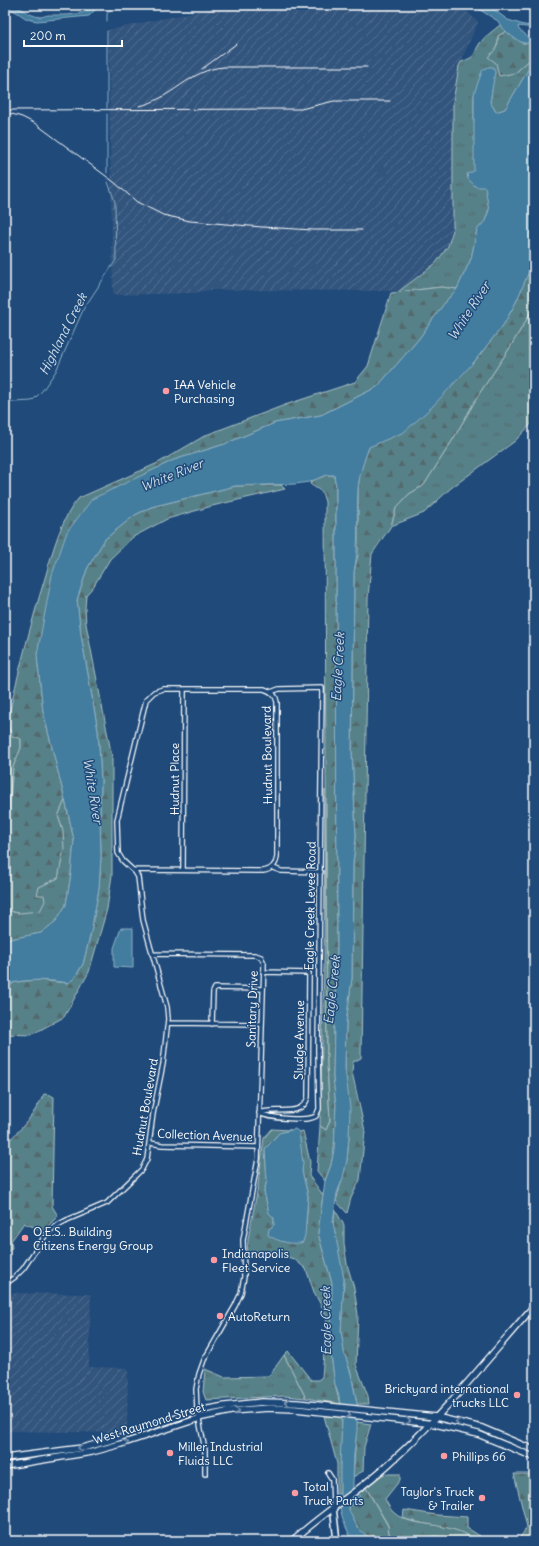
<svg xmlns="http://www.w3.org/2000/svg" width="539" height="1546" font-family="Delius,sans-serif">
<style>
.industrial{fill:url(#industrial-furrows)}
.grass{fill:url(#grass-tufts);stroke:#abc0c4}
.forest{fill:url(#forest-firs);stroke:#abc0c4}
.water{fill:#437c9e;stroke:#8eb0c5}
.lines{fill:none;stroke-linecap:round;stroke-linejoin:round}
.stream{stroke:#8eb0c5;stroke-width:1}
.street-casing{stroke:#fff;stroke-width:6}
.secondary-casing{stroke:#fff;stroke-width:8}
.primary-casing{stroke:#fff;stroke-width:8}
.street{stroke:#1f4a7a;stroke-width:3.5}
.secondary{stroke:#1f4a7a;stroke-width:5}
.primary{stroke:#1f4a7a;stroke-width:5.5}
.rail{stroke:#fff;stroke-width:1}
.oneway{stroke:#7992af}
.poi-dot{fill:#ff9aa2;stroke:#1f4a7a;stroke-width:1.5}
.labels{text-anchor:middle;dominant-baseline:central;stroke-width:3;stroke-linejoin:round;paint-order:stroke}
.poi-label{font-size:12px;fill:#fff;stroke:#1f4a7a;text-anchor:start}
.street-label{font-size:12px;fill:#fff;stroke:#1f4a7a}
.water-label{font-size:13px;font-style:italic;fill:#d0dee7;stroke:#1f4a7a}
</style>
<defs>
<pattern id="industrial-furrows" width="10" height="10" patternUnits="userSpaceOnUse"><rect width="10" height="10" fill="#33547e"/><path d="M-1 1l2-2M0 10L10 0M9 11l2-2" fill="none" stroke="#526e91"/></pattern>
<pattern id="grass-tufts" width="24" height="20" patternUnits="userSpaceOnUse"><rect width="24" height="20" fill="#578188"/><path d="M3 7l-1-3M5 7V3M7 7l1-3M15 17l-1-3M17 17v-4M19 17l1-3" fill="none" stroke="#52696d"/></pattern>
<pattern id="forest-firs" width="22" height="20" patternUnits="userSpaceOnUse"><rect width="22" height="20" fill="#578188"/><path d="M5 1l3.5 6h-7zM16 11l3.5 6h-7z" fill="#52696d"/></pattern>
</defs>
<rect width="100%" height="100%" fill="#1f4a7a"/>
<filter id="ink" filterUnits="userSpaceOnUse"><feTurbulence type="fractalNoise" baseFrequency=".025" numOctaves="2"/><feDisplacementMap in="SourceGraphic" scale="8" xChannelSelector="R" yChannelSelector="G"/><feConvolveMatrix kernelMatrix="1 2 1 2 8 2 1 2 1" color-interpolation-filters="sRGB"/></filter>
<g filter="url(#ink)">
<!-- industrial -->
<path class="industrial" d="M 227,5 L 460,5 L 478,22 L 459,66 L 453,102 L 453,230 L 448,246 L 436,263 L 400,291 L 210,290 L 194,293 L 113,295 L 108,30 Z
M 5,1293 L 91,1294 L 89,1367 L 128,1368 L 127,1433 L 5,1431 Z"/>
<!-- grass -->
<path class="grass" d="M 500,25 L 507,31 L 498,36 L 498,42 L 495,51 L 515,73 L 534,56 L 534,60 L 505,109 L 496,112 L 490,102 L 492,89 L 474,94 L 474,120 L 489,209 L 485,221 L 477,230 L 471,259 L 457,289 L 441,287 L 398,292 L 436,263 L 448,246 L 453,230 L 453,102 L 459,66 L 461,62 C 478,56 472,55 480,43 C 485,36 493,31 500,25 Z
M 534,307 L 534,421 L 515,441 L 451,488 L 424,513 L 391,526 L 396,508 L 409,494 L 424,485 L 452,441 L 479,394 L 509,349 Z
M 5,711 L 10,711 L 7,723 L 21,739 L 21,748 L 13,767 L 5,851 Z
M 325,790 L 327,1063 L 330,1121 L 326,1130 L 320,1126 L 324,965 Z
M 65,800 L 74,840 L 71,874 L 66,905 L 56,921 L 41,933 L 5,940 L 5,910 L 19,913 L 36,895 L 39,887 L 58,878 C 63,853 67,841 58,816 Z
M 284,1355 L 306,1398 L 284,1396 L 206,1400 L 203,1392 L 205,1369 L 224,1377 L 269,1376 Z
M 387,1474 L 400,1474 L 400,1480 L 385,1499 C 387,1503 390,1509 393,1512 C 406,1524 426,1523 442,1526 C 453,1528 467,1533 476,1541 L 452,1541 L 435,1536 L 423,1541 L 398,1541 L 389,1534 L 388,1525 L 366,1488 L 382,1475 Z"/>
<!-- forest -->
<path class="forest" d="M 507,31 L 522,43 L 534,43 L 534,56 L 515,73 L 499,76 L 496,63 L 488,57 C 495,51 499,46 498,36 Z
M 534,258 L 534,307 L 509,349 L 479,394 L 452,441 L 424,485 L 409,494 L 396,508 L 391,526 L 372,554 L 368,598 L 361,1058 L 353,1062 L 352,1072 L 365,1131 L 360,1180 L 351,1198 L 347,1213 L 336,1201 L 347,1160 L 349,1137 L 345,1068 L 346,1022 L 352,978 L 353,863 L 356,837 L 352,753 L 354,572 L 358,555 L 358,489 L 360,472 L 369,447 L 474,362 L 504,324 L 517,300 Z
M 441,287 L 457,289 L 446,301 L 418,340 L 377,387 L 321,415 L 275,423 L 225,444 L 174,460 L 141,476 L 45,619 L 37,655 L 43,711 L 65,800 L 58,816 L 63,831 L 64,849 L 58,878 L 39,887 L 37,895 L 44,895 L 45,901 L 40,911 L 19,913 L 5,910 L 5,851 L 13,767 L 21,748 L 21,739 L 12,736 L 7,723 C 18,674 30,626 45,578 C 52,554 61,517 79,498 L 158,463 L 206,435 L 285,405 L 355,382 L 368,366 L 391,293 Z
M 327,475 L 334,475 L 336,486 L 337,952 L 334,1024 L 333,1077 L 336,1105 L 334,1150 L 331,1165 L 325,1181 L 317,1171 L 320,1126 L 326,1130 L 330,1121 L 327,1063 L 325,502 L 322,492 L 310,484 L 311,481 Z
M 281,485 L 285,489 L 212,506 L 167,519 L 133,537 L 110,559 L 93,587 L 86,595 L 85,608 L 86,624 L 112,757 L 112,875 L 107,909 L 89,972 L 64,1017 L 31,1035 L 5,1034 L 5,998 L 7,988 L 15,982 L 36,980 L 69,983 L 75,977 L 83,964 L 91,932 L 99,888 L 101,856 L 100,818 L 101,781 L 98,731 L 81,635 L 77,600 L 87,569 L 105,539 L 135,515 L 151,507 L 235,486 Z
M 44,1094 L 50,1095 L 54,1097 L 52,1206 L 58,1216 L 43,1231 L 24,1223 L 11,1241 L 12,1248 L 5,1254 L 5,1144 C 22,1129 34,1115 44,1094 Z
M 272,1129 L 291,1130 L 279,1133 L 265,1149 L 267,1181 L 264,1191 L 269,1213 L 274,1218 L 274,1225 L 269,1229 L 306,1225 L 308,1196 L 302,1171 L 299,1132 L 303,1131 L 310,1162 L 309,1176 L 323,1195 L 318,1233 L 332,1283 L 331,1354 L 335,1385 L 340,1404 L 306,1398 L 284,1355 L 288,1351 L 311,1380 L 318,1380 L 322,1377 L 327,1317 L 314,1292 L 306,1269 L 294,1259 L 270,1252 L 250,1256 L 247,1254 L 248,1239 L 257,1192 L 264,1138 Z
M 335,1210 L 344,1225 L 344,1244 L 347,1264 L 354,1288 L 358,1315 L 356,1365 L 368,1396 L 369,1404 L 357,1404 L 351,1373 L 344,1353 L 341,1331 L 344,1279 L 340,1265 L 335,1232 L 333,1226 Z
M 324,1416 L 342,1417 L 340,1493 L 337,1495 L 337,1464 Z
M 357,1422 L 371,1424 L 364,1447 L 363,1471 L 353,1477 Z
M 514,1474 L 534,1474 L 534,1541 L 518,1541 L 527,1527 Z
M 366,1488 L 388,1526 L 389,1534 L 398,1541 C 390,1540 380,1541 372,1539 C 364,1537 346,1517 349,1508 C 350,1504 356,1499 360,1496 L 358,1493 Z
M 404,1510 L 437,1515 L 467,1517 L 467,1528 L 480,1536 L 482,1541 L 476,1541 C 456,1524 427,1527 403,1518 Z"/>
<!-- water -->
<path class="water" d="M 9,5 C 20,5 28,16 40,17 C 43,17 46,15 49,15 C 61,15 75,16 86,11 C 92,9 93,5 100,5 L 89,16 L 37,21 L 27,19 L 18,13 L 11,9 Z
M 472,5 L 487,5 L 508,20 L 524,25 L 534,26 L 534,28 L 518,26 L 519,30 L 524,33 L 529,39 L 534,39 L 534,43 C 530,43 525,44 521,42 C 514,39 501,28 498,21 Z
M 534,60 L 534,258 L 533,262 L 517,300 L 504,324 L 474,362 L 432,407 L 404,432 L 369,447 C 364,461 359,475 358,489 C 356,517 360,544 354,572 L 352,753 L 356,837 L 353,863 L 352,978 L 346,1022 L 345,1068 L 350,1108 L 349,1137 L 347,1160 L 343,1178 L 337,1193 L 333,1222 L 344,1279 L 341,1331 L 344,1352 L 351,1374 L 357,1404 L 357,1430 L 354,1454 L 353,1483 L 353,1487 L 360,1496 L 349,1507 L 349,1511 L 358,1528 L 370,1539 L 400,1541 L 355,1541 L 349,1534 L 343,1520 L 340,1508 L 340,1466 L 342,1420 L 339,1396 L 335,1385 L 331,1354 L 332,1283 L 318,1233 L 325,1181 L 331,1165 L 334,1150 L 336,1105 L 333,1077 L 334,1024 L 337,952 L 336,486 L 334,475 L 327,475 L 309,482 L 295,484 L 235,486 L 151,507 L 135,515 L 105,539 L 87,569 L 77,600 L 81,635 L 98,731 L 101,781 L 100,818 L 101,856 L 99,888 L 91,932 L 83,964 L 75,977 L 69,983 C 48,980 26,978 5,985 L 5,940 L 41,933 L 56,921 L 66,905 L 71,874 L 74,840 L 67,808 L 43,711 L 37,655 L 52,575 L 67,532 L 92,499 L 174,460 L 225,444 L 275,423 L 321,415 L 377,387 L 418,340 L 446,301 L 457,289 L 471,259 L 477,230 L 485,221 L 489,210 L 485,187 L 476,187 L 468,179 L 467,174 L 474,171 L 474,94 L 482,71 L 487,67 L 493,67 L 495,72 L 490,102 L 496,112 L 505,109 Z
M 121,928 L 133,928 L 133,968 L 114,967 L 114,948 Z
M 295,1129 L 299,1132 L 303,1163 L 302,1171 L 308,1196 L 305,1235 L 303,1242 C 294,1246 276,1241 268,1235 L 269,1229 L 274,1225 L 274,1218 L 269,1213 L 264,1191 L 267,1181 L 265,1149 L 279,1133 Z"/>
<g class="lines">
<!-- stream -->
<path class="stream" d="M 107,21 L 107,14 L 114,5
M 107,108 L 107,31
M 107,173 L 107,114
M 5,401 L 14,402 L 32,401 L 42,391 L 56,371 L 84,308 L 116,260 L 115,202 L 107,179"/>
<!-- street casing -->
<g class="street-casing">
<path id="street" d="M 273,868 L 281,871 L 321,872
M 183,870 L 184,689
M 152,954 L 255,955 L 261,957 L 264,963 L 258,1159 L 243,1240 L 244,1277 L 241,1293 L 235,1306 L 204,1360 L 199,1374 L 196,1389 L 197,1409 L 205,1450 L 205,1474
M 168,1023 L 262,1024
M 212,1024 L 213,992 L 215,988 L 263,989
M 259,1113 C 269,1118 308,1122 316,1116 L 319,1109 L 318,1050 L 322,688 L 279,689 L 271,692
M 259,1113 C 274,1106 302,1119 308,1097 L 309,973 L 263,972
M 150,1143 L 162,1145 L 258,1147
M 5,1284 L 15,1277 L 23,1269 L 45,1236 L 54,1227 L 67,1220 L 107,1203 L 134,1177 L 142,1169 L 147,1159 L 153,1114 L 163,1064 L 168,1019 L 167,1007 L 143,920 L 138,877 L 135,872 L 123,861 L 118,853 L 117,820 L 146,700 L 154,692 L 163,689 L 264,689 C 271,691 276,695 277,702 L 277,857 C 276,865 271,870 263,871 L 133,870
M 328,1473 L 332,1479 L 333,1507"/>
</g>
<!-- secondary casing -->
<g class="secondary-casing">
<path id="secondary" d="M 333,1507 L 337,1541"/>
</g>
<!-- primary casing -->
<g class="primary-casing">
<path id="primary" d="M 5,1458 L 82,1448 L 115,1439 L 197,1411 L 225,1406 L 262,1402 L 297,1403 L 436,1417 L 482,1428 L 534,1450
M 5,1466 L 92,1452 L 121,1444 L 203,1417 L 231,1411 L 269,1408 L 295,1409 L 435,1424 L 478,1434 L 534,1457
M 292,1541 C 324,1512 361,1490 392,1461 C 444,1414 488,1358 534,1306"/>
</g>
<!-- street -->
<use href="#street" class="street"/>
<!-- secondary -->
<use href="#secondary" class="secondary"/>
<!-- primary -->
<use href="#primary" class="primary"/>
<!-- rail -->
<path class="rail" d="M 202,69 L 236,44
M 139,106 C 171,100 190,69 224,67 L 367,67
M 5,110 L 301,109 L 334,101 L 390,101
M 5,112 L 22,117 L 36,124 L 114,182 L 137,202 L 163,215 L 190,221 L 262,227 L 313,230 L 362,230"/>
</g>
<!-- one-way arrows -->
<defs><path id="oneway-chevron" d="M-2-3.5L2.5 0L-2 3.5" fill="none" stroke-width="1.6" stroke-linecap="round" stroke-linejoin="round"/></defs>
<g class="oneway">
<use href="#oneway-chevron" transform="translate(287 1402) rotate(-177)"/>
<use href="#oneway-chevron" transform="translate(237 1411) rotate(-7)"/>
<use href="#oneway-chevron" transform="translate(348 1415) rotate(6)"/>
<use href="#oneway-chevron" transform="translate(408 1421) rotate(6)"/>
<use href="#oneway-chevron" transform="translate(458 1422) rotate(-166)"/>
<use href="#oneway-chevron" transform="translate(126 1443) rotate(-18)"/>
<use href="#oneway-chevron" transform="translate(80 1448) rotate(168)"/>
</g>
</g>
<!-- markers -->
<g class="poi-dot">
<circle cx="166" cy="391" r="4"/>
<circle cx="25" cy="1238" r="4"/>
<circle cx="214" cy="1260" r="4"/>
<circle cx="220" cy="1316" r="4"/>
<circle cx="517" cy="1395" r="4"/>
<circle cx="170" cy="1453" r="4"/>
<circle cx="444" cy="1456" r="4"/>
<circle cx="295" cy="1493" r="4"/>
<circle cx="482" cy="1498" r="4"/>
</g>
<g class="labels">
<!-- poi labels -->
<g class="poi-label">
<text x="174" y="384">IAA Vehicle<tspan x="174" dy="14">Purchasing</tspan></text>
<text x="33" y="1231">O.E.S.. Building<tspan x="33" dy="14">Citizens Energy Group</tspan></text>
<text x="222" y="1253">Indianapolis<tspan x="222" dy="14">Fleet Service</tspan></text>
<text x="228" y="1316">AutoReturn</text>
<text x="509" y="1388" text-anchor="end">Brickyard international<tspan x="509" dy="14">trucks LLC</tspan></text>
<text x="178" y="1446">Miller Industrial<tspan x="178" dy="14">Fluids LLC</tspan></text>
<text x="452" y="1456">Phillips 66</text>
<text x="303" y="1486">Total<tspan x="303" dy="14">Truck Parts</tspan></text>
<text x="474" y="1491" text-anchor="end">Taylor's Truck<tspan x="474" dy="14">&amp; Trailer</tspan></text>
</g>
<!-- street labels -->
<g class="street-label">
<text transform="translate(267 755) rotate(-91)">Hudnut Boulevard</text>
<text transform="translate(174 779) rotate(-90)">Hudnut Place</text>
<text transform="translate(310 906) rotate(-89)">Eagle Creek Levee Road</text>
<text transform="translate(252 1009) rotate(-88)">Sanitary Drive</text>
<text transform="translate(299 1040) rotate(-89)">Sludge Avenue</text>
<text transform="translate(145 1107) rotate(-80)">Hudnut Boulevard</text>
<text transform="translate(205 1135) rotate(2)">Collection Avenue</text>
<text transform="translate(149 1423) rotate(-17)">West Raymond Street</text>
</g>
<!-- water labels -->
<g class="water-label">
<text transform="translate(469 311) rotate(-57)">White River</text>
<text transform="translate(63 334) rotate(-63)">Highland Creek</text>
<text transform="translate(172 475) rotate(-22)">White River</text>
<text transform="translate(338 667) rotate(-87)">Eagle Creek</text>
<text transform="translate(93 791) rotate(81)">White River</text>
<text transform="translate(332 990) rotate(-84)">Eagle Creek</text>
<text transform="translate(326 1321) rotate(-91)">Eagle Creek</text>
</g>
</g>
<!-- margin -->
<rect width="539" height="1546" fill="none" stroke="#1f4a7a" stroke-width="20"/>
<rect x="10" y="10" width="519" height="1526" fill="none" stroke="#fff" stroke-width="1.5" filter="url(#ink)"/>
<!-- scale -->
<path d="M24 40v6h98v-6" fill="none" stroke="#ffffff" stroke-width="2"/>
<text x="30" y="40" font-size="12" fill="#ffffff" stroke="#1f4a7a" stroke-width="3" paint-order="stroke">200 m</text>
</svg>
